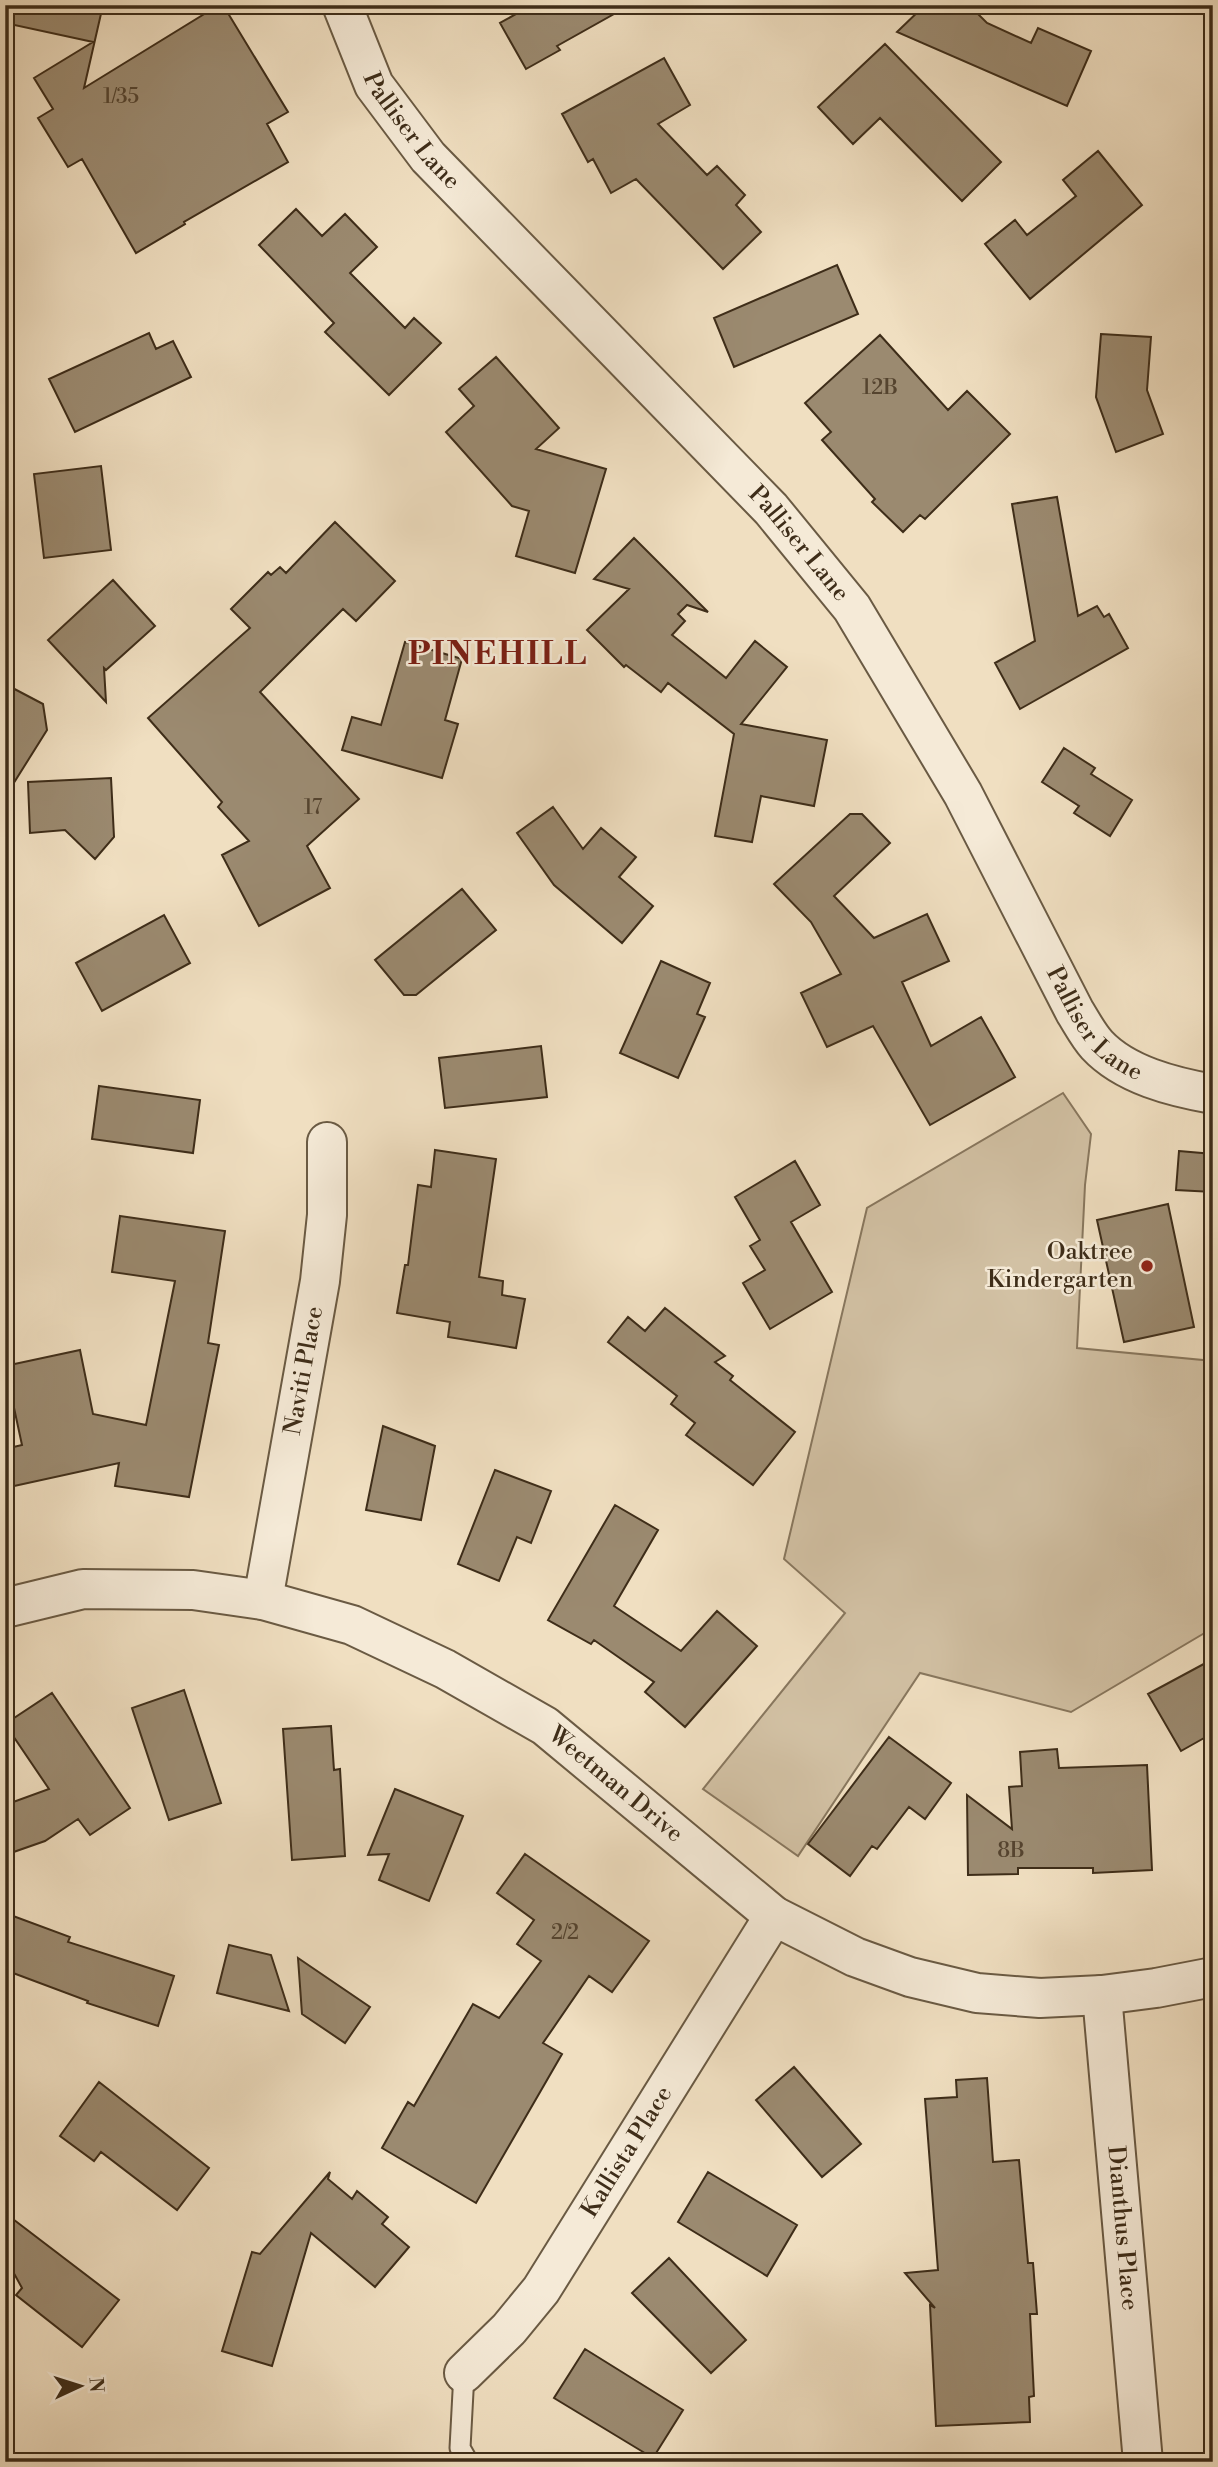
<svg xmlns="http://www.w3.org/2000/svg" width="1218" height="2467" font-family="'Libre Bodoni',serif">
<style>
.green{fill:#d2c1a4;stroke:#88775e;stroke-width:2}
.building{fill:#9b8a70;stroke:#3e2d19;stroke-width:2}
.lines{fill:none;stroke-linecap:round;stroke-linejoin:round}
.service-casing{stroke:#6a5a43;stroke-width:23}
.minor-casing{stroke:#6a5a43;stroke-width:42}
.service{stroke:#f5ead7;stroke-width:19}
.minor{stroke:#f5ead7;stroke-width:38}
.poi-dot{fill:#8f2418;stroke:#f5ead7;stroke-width:2.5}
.labels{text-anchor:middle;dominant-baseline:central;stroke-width:5;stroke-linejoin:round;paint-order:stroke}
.number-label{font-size:21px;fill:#55442f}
.street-label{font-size:24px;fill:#3e2d19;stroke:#f5ead7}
.poi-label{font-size:24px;fill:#3e2d19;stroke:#f5ead7;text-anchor:end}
.district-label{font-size:32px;font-weight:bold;letter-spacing:2px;fill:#7a1f14;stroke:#f5ead7}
</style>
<rect width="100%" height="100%" fill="#f0dfc1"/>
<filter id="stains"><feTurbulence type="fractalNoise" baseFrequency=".00286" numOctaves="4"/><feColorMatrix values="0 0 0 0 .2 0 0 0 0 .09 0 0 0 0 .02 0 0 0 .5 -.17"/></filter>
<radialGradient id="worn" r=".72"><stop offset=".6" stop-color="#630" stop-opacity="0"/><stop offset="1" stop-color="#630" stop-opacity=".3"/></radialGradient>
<!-- green -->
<path class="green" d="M 1063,1093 L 1091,1134 L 1085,1185 L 1077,1348 L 1213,1361 L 1213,1628 L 1071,1712 L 920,1673 L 798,1856 L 703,1789 L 845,1613 L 784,1559 L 867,1208 Z"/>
<!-- building -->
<path class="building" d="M 5,5 L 103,5 L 84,88 L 219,5 L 223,5 L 288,112 L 267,124 L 288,162 L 184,222 L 185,224 L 136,253 L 82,159 L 68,167 L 38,118 L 53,109 L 34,78 L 93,42 L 5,23 Z
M 532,5 L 630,5 L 557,46 L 560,50 L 526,69 L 500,23 Z
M 925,5 L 969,5 L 987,23 L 1031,43 L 1038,28 L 1091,51 L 1067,106 L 897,32 Z
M 885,44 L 1001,162 L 962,201 L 880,118 L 853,144 L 818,107 Z
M 664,58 L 690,105 L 658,124 L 707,175 L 717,166 L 745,195 L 736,205 L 761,232 L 723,269 L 636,179 L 611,193 L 593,159 L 588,162 L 562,114 Z
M 1098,151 L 1142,205 L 1030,299 L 985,244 L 1015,220 L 1027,235 L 1076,196 L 1063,180 Z
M 296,209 L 322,236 L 345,214 L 377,247 L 350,273 L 405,328 L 414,318 L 441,343 L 389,395 L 325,332 L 334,323 L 259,245 Z
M 837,265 L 858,314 L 734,367 L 714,318 Z
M 149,333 L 156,349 L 173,341 L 191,377 L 75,432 L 49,379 Z
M 1101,334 L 1151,337 L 1147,390 L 1163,434 L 1116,452 L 1096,397 Z
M 880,335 L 948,410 L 967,391 L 1010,434 L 925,519 L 920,515 L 903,532 L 872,502 L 875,499 L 822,440 L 831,432 L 805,403 Z
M 496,357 L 559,428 L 536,449 L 606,469 L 575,573 L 516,556 L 529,511 L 512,506 L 446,432 L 474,406 L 459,389 Z
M 101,466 L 111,550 L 44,558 L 34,474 Z
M 1057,497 L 1078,616 L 1097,606 L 1104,617 L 1109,614 L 1128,648 L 1020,709 L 995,663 L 1035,641 L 1012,504 Z
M 335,522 L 395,581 L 356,621 L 343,609 L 260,692 L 359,799 L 307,846 L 330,888 L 259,926 L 222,855 L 249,841 L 218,807 L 222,802 L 148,718 L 250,628 L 231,609 L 268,572 L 271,575 L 280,567 L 286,573 Z
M 634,538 L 708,612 L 687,605 L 678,614 L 685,621 L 672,635 L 726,678 L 755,641 L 787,667 L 741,724 L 827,740 L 814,806 L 761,796 L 752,842 L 715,836 L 734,734 L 668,683 L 661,692 L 626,665 L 624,667 L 587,630 L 629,589 L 594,579 Z
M 113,580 L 155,626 L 106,670 L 104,668 L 106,702 L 48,640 Z
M 405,642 L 462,659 L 445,720 L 458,724 L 442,778 L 342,750 L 352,717 L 381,725 Z
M 5,684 L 43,704 L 47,730 L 5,797 Z
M 1064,748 L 1095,768 L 1091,774 L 1132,800 L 1110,836 L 1074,813 L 1079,806 L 1042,782 Z
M 111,778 L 114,837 L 95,859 L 65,830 L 30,833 L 28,782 Z
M 553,807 L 583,849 L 601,828 L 636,857 L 619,877 L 653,906 L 622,943 L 554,885 L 517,833 Z
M 850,814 L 862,814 L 890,843 L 834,896 L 874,938 L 927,914 L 949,961 L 902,982 L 931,1046 L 981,1017 L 1015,1077 L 930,1125 L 873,1026 L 827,1047 L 801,993 L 841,974 L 811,922 L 774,884 Z
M 462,889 L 496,930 L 416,995 L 404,995 L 375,960 Z
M 164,915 L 190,963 L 102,1011 L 76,963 Z
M 661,961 L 710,983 L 697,1014 L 705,1017 L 678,1078 L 620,1053 Z
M 541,1046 L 547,1097 L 445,1108 L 439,1058 Z
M 99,1086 L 200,1100 L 193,1153 L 92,1139 Z
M 435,1150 L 496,1159 L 479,1277 L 503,1281 L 502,1295 L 525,1299 L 516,1348 L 448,1337 L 450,1322 L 397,1313 L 405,1265 L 408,1265 L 418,1185 L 431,1187 Z
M 1179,1151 L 1213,1154 L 1213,1192 L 1176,1190 Z
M 795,1161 L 820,1205 L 791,1222 L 832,1292 L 770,1329 L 743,1283 L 765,1270 L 750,1246 L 760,1240 L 735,1197 Z
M 1168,1204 L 1194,1327 L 1124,1342 L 1097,1220 Z
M 120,1216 L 225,1231 L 208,1343 L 219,1345 L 189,1497 L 115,1486 L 119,1463 L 5,1488 L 5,1449 L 22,1445 L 5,1366 L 80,1350 L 93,1414 L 146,1425 L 175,1281 L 112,1272 Z
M 665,1308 L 725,1356 L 715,1362 L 733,1376 L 730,1380 L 795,1432 L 753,1485 L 686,1435 L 695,1423 L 671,1404 L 677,1396 L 608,1342 L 628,1317 L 645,1331 Z
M 383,1426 L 435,1446 L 421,1520 L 366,1510 Z
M 495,1470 L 551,1491 L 531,1543 L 517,1537 L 499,1581 L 458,1564 Z
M 615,1505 L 658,1530 L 614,1606 L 681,1651 L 717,1611 L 757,1646 L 685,1727 L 645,1692 L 654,1682 L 594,1640 L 591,1644 L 548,1620 Z
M 1213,1659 L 1213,1733 L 1181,1751 L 1148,1694 Z
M 184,1690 L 221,1803 L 169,1820 L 132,1708 Z
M 52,1693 L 130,1808 L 90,1835 L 78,1819 L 45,1841 L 5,1855 L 5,1805 L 49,1789 L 5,1724 Z
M 331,1726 L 334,1770 L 340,1769 L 345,1856 L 292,1860 L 283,1729 Z
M 889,1737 L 951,1783 L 925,1819 L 909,1807 L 877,1849 L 872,1846 L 850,1876 L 808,1844 Z
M 1057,1749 L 1059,1768 L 1147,1765 L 1152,1870 L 1093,1873 L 1093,1868 L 1018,1868 L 1018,1874 L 968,1875 L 967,1795 L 1012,1829 L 1009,1787 L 1022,1786 L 1020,1752 Z
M 395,1789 L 463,1816 L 429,1901 L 379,1880 L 389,1854 L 368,1855 Z
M 525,1854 L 649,1941 L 612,1992 L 589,1976 L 543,2043 L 562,2054 L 476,2203 L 382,2148 L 408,2102 L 414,2106 L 473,2004 L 499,2018 L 541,1961 L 517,1944 L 534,1920 L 497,1893 Z
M 5,1913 L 70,1937 L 68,1942 L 174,1976 L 158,2026 L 87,2003 L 88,2001 L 5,1970 Z
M 229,1945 L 271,1955 L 289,2011 L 217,1993 Z
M 298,1958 L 370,2007 L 345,2043 L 302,2014 Z
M 794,2067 L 861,2144 L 822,2177 L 756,2100 Z
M 987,2078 L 993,2162 L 1019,2160 L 1028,2263 L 1033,2263 L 1037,2314 L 1030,2314 L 1034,2396 L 1029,2397 L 1030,2422 L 936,2426 L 930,2305 L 935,2308 L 905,2273 L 938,2270 L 925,2099 L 957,2097 L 956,2080 Z
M 99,2082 L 209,2168 L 177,2210 L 101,2152 L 94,2161 L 60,2136 Z
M 330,2172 L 328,2179 L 352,2199 L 357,2191 L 388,2217 L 382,2224 L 409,2247 L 375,2287 L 311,2233 L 272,2366 L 222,2351 L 252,2252 L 260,2254 Z
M 708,2172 L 797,2225 L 767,2276 L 678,2222 Z
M 5,2213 L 119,2300 L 82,2347 L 16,2295 L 22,2288 L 5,2257 Z
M 669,2258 L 746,2340 L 711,2373 L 632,2293 Z
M 585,2349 L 683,2410 L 653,2458 L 554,2398 Z"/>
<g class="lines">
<!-- service casing -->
<g class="service-casing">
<path id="service" d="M 464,2373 L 460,2448 L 468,2462"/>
</g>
<!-- minor casing -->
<g class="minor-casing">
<g id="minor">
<path id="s1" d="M 342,5 L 374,85 L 428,157 L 771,509 L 852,608 L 963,794 L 1075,1012 C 1082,1023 1088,1035 1097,1045 C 1125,1075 1173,1087 1213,1094"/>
<path id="s2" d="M 263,1600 L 320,1281 L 327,1215 L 327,1142"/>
<path id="s3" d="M 5,1608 L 83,1589 L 193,1590 L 263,1600 L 352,1625 L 445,1669 L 545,1726 L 774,1916 L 855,1957 L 910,1977 L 977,1993 L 1040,1998 L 1102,1995 L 1156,1988 L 1213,1977"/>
<path id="s4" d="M 1102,1995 L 1143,2462"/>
<path id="s5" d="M 464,2373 L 509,2329 L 541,2290 L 774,1916"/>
</g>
</g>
<!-- service -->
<use href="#service" class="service"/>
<!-- minor -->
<use href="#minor" class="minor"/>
</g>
<!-- markers -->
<circle class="poi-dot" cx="1147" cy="1266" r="7"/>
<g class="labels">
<!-- number labels -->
<g class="number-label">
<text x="121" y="97">1/35</text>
<text x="880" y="388">12B</text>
<text x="313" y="808">17</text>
<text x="1011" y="1851">8B</text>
<text x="565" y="1933">2/2</text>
</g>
<!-- street labels -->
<g class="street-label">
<text stroke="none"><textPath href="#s1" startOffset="145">Palliser Lane</textPath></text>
<text stroke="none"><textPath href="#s1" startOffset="712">Palliser Lane</textPath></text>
<text stroke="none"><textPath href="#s1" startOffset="1279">Palliser Lane</textPath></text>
<text stroke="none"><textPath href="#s2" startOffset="233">Naviti Place</textPath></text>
<text stroke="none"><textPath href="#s3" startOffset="663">Weetman Drive</textPath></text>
<text stroke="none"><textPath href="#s5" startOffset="276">Kallista Place</textPath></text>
<text stroke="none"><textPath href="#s4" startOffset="234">Dianthus Place</textPath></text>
</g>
<!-- poi labels -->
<g class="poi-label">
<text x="1133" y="1252">Oaktree<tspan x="1133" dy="28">Kindergarten</tspan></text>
</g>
<!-- district labels -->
<g class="district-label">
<text x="498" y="654">PINEHILL</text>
</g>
</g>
<!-- margin -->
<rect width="1218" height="2467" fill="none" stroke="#f0dfc1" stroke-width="28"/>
<rect x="7" y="7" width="1204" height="2453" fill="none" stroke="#3e2d19" stroke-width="3.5"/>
<rect x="14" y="14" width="1190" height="2439" fill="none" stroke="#3e2d19" stroke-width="2"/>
<!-- north arrow -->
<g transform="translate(80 2386) rotate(86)" stroke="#f5ead7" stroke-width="5" paint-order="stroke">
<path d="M0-5L12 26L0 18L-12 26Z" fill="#3e2d19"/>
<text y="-10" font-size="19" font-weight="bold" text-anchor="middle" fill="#3e2d19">N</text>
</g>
<rect width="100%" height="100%" filter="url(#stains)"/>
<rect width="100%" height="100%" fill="url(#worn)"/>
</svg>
